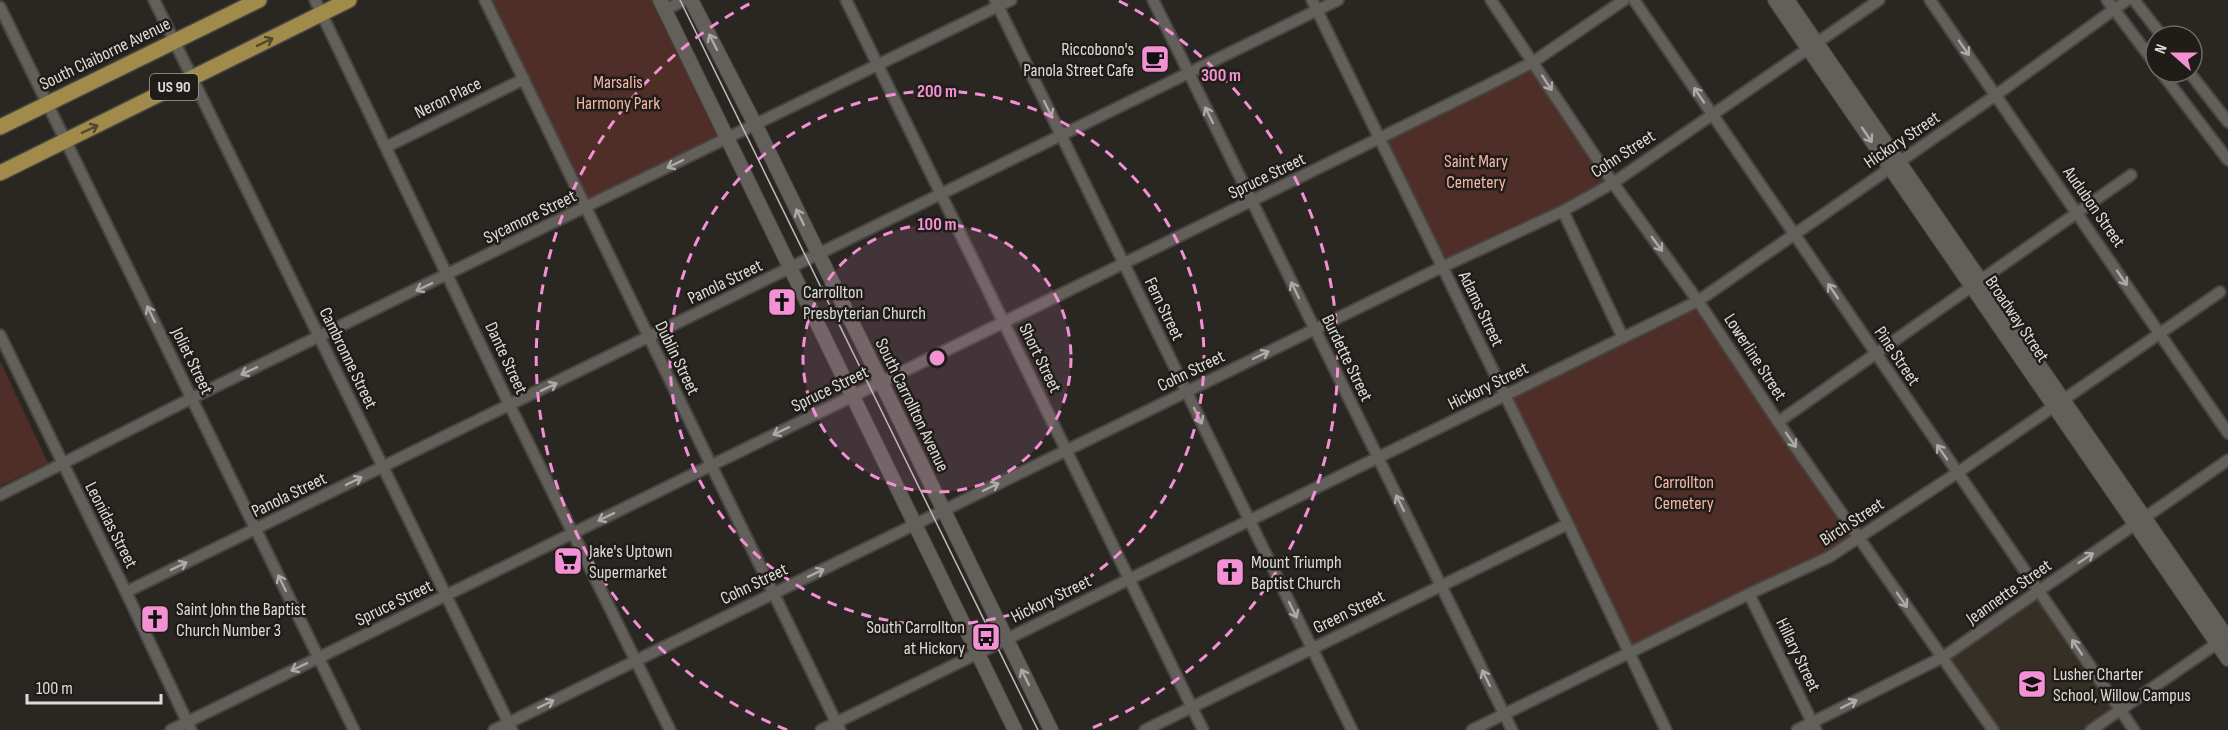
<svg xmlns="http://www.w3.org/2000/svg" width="2228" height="730" font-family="'Sofia Sans Condensed',sans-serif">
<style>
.built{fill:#362f26}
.green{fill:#4e2e26}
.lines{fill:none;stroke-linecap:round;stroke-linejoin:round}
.street-casing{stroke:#484542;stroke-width:14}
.secondary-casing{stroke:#484542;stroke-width:16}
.primary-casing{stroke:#484542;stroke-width:18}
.street{stroke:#635f5a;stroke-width:10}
.secondary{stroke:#635f5a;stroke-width:14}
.primary{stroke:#a08b4a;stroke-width:15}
.tram{stroke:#bebbb9;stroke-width:1.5}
.oneway{stroke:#53492d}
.oneway2{stroke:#adaaa7}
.ring{fill:none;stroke:#f491d4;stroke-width:3;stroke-dasharray:10 8}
.labels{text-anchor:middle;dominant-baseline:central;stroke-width:5;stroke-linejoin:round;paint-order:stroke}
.shield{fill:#201d19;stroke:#a5a3a0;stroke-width:1.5}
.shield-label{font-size:16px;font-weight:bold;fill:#dedcda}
.poi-label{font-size:18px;fill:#dedcda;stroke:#201d19;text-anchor:start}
.street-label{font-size:18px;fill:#dedcda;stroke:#201d19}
.park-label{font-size:18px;fill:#f6b7a5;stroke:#201d19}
.centre{fill:#f491d4;stroke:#201d19;stroke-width:3}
.ring-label{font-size:18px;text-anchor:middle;font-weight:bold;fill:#f491d4;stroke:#201d19;stroke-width:5;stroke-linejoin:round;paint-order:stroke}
</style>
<rect width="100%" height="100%" fill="#2a2723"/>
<!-- built -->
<path class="built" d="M 2038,591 L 2120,710 L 2091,730 L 1993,730 L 1943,657 Z"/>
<!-- green -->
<path class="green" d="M 485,0 L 660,0 L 727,138 L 586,208 Z
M 1533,62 L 1613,183 L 1442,267 L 1380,139 Z
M 1698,301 L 1859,538 L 1628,654 L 1506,396 Z
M 0,361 L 48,463 L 0,486 Z"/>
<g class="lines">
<!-- street casing -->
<g class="street-casing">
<path id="street" d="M 154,0 L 512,730
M 315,0 L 510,406 L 670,730
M 485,0 L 840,730
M 846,0 L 1203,730
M 995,0 L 1352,730
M 1153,0 L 1512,730
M 1312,0 L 1568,524 L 1666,730
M 1491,0 L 1613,183 L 1698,301 L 1778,422 L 1993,730
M 1634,0 L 2134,730
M 1930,0 L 2228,433
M 2107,0 L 2156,65
M 2134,0 L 2162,36
M 0,7 L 354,730
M 665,10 L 684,0
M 2161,72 L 2228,160
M 2189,72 L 2228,122
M 386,147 L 524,79
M 1563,211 L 1623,338
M 0,335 L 126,592 L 191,730
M 1778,422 L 2131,175
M 0,495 L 192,398 L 1011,0
M 126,592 L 1338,0
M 1749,594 L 1816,730
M 171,730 L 1490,84 L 1533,62 L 1624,0
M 494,730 L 1442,267 L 1563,211 L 1613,183 L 1879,0
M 821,730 L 1698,301 L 1996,95 L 2127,0
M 1145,730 L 1568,524
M 1472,730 L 1753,592 L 1829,557 L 1957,473 L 2220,292
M 1797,730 L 1943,657 L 2228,460
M 2091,730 L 2222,640"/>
</g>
<!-- secondary casing -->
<g class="secondary-casing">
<path id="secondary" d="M 660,0 L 1015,730
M 691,0 L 759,132 L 1051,730
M 1775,0 L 2228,659
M 1787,0 L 2228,639"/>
</g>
<!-- primary casing -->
<g class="primary-casing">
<path id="primary" d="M 0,127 L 259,0
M 0,173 L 349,0"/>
</g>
<!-- street -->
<use href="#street" class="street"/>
<!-- secondary -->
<use href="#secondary" class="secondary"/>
<!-- primary -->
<use href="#primary" class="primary"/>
<!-- tram -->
<path class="tram" d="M 680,0 L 1038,730"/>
</g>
<!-- one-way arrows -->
<defs><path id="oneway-shaft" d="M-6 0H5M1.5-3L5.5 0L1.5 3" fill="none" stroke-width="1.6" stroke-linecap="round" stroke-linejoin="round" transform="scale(1.5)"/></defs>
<g class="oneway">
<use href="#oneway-shaft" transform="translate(265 42) rotate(-26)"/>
<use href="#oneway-shaft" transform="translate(90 129) rotate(-26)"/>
</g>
<g class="oneway2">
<use href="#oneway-shaft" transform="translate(713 42) rotate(-117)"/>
<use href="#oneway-shaft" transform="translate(1964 48) rotate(55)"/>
<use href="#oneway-shaft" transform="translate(1547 83) rotate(57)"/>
<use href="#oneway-shaft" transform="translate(1699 95) rotate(-124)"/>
<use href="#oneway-shaft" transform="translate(1048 109) rotate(64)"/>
<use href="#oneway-shaft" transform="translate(1209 115) rotate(-116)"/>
<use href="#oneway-shaft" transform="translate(1867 135) rotate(56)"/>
<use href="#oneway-shaft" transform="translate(675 164) rotate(154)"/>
<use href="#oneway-shaft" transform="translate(800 217) rotate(-116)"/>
<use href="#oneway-shaft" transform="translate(1657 244) rotate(54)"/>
<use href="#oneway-shaft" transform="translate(2122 278) rotate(56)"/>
<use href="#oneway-shaft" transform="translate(424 287) rotate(154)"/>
<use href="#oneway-shaft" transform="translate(1295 290) rotate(-116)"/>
<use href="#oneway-shaft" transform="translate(1833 291) rotate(-124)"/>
<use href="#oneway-shaft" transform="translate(151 314) rotate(-116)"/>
<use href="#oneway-shaft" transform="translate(1261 355) rotate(-26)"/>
<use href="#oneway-shaft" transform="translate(249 371) rotate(155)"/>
<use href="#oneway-shaft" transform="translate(549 387) rotate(-26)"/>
<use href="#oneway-shaft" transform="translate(1198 416) rotate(64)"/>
<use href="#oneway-shaft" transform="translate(781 431) rotate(154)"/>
<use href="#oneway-shaft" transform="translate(1791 440) rotate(55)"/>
<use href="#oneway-shaft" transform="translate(1942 452) rotate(-125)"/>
<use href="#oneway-shaft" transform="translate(354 481) rotate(-26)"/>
<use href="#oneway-shaft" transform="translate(991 487) rotate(-26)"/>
<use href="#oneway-shaft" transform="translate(1400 503) rotate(-116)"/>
<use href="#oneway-shaft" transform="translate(606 517) rotate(154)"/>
<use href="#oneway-shaft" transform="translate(2086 558) rotate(-34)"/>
<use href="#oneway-shaft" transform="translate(179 566) rotate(-26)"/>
<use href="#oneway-shaft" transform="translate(816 573) rotate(-26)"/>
<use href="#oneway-shaft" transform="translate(282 583) rotate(-116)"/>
<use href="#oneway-shaft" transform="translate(1902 600) rotate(55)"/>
<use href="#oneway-shaft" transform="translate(1293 610) rotate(64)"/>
<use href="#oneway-shaft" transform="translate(2077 647) rotate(-124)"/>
<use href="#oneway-shaft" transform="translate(299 667) rotate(154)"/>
<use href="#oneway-shaft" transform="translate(1025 677) rotate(-116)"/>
<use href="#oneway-shaft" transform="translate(1486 678) rotate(-116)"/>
<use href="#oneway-shaft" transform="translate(546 704) rotate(-26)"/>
<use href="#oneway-shaft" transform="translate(1849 704) rotate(-27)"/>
</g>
<!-- distance rings -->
<circle cx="937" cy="358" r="134" fill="#f491d4" fill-opacity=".12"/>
<g class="ring">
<circle cx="937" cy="358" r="134"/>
<circle cx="937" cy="358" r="267"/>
<path d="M787 730A401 401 0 0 1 755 1M1119 1A401 401 0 0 1 1087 730"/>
</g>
<!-- icons -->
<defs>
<g id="cafe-square" transform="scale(1.5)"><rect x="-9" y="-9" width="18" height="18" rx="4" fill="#f491d4" stroke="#201d19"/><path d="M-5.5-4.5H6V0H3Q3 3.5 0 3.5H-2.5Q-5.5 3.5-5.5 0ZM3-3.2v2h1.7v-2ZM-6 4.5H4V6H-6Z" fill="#111"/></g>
<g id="church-square" transform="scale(1.5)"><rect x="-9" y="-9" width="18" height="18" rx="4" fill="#f491d4" stroke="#201d19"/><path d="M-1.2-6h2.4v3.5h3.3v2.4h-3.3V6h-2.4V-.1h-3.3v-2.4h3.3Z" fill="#111"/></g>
<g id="supermarket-square" transform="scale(1.5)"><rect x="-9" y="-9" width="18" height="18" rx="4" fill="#f491d4" stroke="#201d19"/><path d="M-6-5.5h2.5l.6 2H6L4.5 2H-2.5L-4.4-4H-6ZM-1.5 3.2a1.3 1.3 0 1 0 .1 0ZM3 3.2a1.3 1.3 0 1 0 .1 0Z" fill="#111"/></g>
<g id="bus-square" transform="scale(1.5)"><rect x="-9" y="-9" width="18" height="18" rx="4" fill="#f491d4" stroke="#201d19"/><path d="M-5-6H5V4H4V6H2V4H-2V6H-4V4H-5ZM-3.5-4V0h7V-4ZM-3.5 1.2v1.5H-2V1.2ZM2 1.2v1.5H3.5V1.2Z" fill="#111"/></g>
<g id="school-square" transform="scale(1.5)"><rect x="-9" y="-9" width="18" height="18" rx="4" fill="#f491d4" stroke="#201d19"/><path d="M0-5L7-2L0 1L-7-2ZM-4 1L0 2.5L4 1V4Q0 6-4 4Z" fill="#111"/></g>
</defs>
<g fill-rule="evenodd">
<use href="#cafe-square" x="1155" y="59"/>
<use href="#church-square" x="782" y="302"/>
<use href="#supermarket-square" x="568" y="561"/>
<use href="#church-square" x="1230" y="572"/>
<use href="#church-square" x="155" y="619"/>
<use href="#bus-square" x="986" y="637"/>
<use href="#school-square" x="2032" y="684"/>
</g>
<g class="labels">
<!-- shield labels -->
<rect class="shield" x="150" y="74" width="48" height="26" rx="4.5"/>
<g class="shield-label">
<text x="174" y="87">US 90</text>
</g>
<!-- poi labels -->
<g class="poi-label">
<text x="1134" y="49" text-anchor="end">Riccobono's<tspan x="1134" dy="21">Panola Street Cafe</tspan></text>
<text x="803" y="292">Carrollton<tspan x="803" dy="21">Presbyterian Church</tspan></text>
<text x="589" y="551">Jake's Uptown<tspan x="589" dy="21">Supermarket</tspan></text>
<text x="1251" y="562">Mount Triumph<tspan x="1251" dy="21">Baptist Church</tspan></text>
<text x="176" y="609">Saint John the Baptist<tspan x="176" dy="21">Church Number 3</tspan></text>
<text x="965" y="627" text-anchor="end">South Carrollton<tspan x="965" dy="21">at Hickory</tspan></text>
<text x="2053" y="674">Lusher Charter<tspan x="2053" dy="21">School, Willow Campus</tspan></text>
</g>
<!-- street labels -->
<g class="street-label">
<text transform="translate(105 54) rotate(-26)">South Claiborne Avenue</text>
<text transform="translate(448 98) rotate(-26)">Neron Place</text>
<text transform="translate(1902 140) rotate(-34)">Hickory Street</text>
<text transform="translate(1623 154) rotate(-33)">Cohn Street</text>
<text transform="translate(1267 176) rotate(-26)">Spruce Street</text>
<text transform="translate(2094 207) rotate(55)">Audubon Street</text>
<text transform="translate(530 217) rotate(-26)">Sycamore Street</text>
<text transform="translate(725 282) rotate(-26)">Panola Street</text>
<text transform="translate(1164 309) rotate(64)">Fern Street</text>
<text transform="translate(1481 309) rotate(64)">Adams Street</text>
<text transform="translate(2017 319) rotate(56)">Broadway Street</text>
<text transform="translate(1897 356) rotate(56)">Pine Street</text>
<text transform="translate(1755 357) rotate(57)">Lowerline Street</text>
<text transform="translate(348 358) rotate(64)">Cambronne Street</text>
<text transform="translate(506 358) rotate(65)">Dante Street</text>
<text transform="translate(677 358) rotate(64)">Dublin Street</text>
<text transform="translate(1040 358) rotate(64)">Short Street</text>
<text transform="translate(1347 358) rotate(64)">Burdette Street</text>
<text transform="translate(192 361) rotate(64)">Joliet Street</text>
<text transform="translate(1191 371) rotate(-26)">Cohn Street</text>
<text transform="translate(1488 386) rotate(-26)">Hickory Street</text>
<text transform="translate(830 389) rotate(-26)">Spruce Street</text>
<text transform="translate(912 405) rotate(64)">South Carrollton Avenue</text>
<text transform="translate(289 495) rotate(-26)">Panola Street</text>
<text transform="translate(1852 522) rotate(-33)">Birch Street</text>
<text transform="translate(111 525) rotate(63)">Leonidas Street</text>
<text transform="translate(754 584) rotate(-26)">Cohn Street</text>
<text transform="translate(2009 592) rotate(-35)">Jeannette Street</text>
<text transform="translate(1051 599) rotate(-26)">Hickory Street</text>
<text transform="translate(394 603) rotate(-26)">Spruce Street</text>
<text transform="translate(1349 612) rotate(-26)">Green Street</text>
<text transform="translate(1798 655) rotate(64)">Hillary Street</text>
</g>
<!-- park labels -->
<g class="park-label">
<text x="618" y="82">Marsalis<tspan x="618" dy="21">Harmony Park</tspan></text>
<text x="1476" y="161">Saint Mary<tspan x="1476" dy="21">Cemetery</tspan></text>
<text x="1684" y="482">Carrollton<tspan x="1684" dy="21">Cemetery</tspan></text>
</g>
</g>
<circle cx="937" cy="358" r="9" class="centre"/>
<g class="ring-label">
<text x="1221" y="81">300 m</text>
<text x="937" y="97">200 m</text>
<text x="937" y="230">100 m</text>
</g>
<!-- north arrow -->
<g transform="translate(2174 54) rotate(291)"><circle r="28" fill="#201d19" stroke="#6c6966" stroke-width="1.5"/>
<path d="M0-4.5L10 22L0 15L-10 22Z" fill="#f491d4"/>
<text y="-9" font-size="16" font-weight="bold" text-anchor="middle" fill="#dedcda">N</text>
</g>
<!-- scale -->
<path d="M27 694v9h134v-9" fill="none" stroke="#dedcda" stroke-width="3"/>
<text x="36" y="694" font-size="18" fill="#dedcda" stroke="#201d19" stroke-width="4.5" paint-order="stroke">100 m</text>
</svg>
